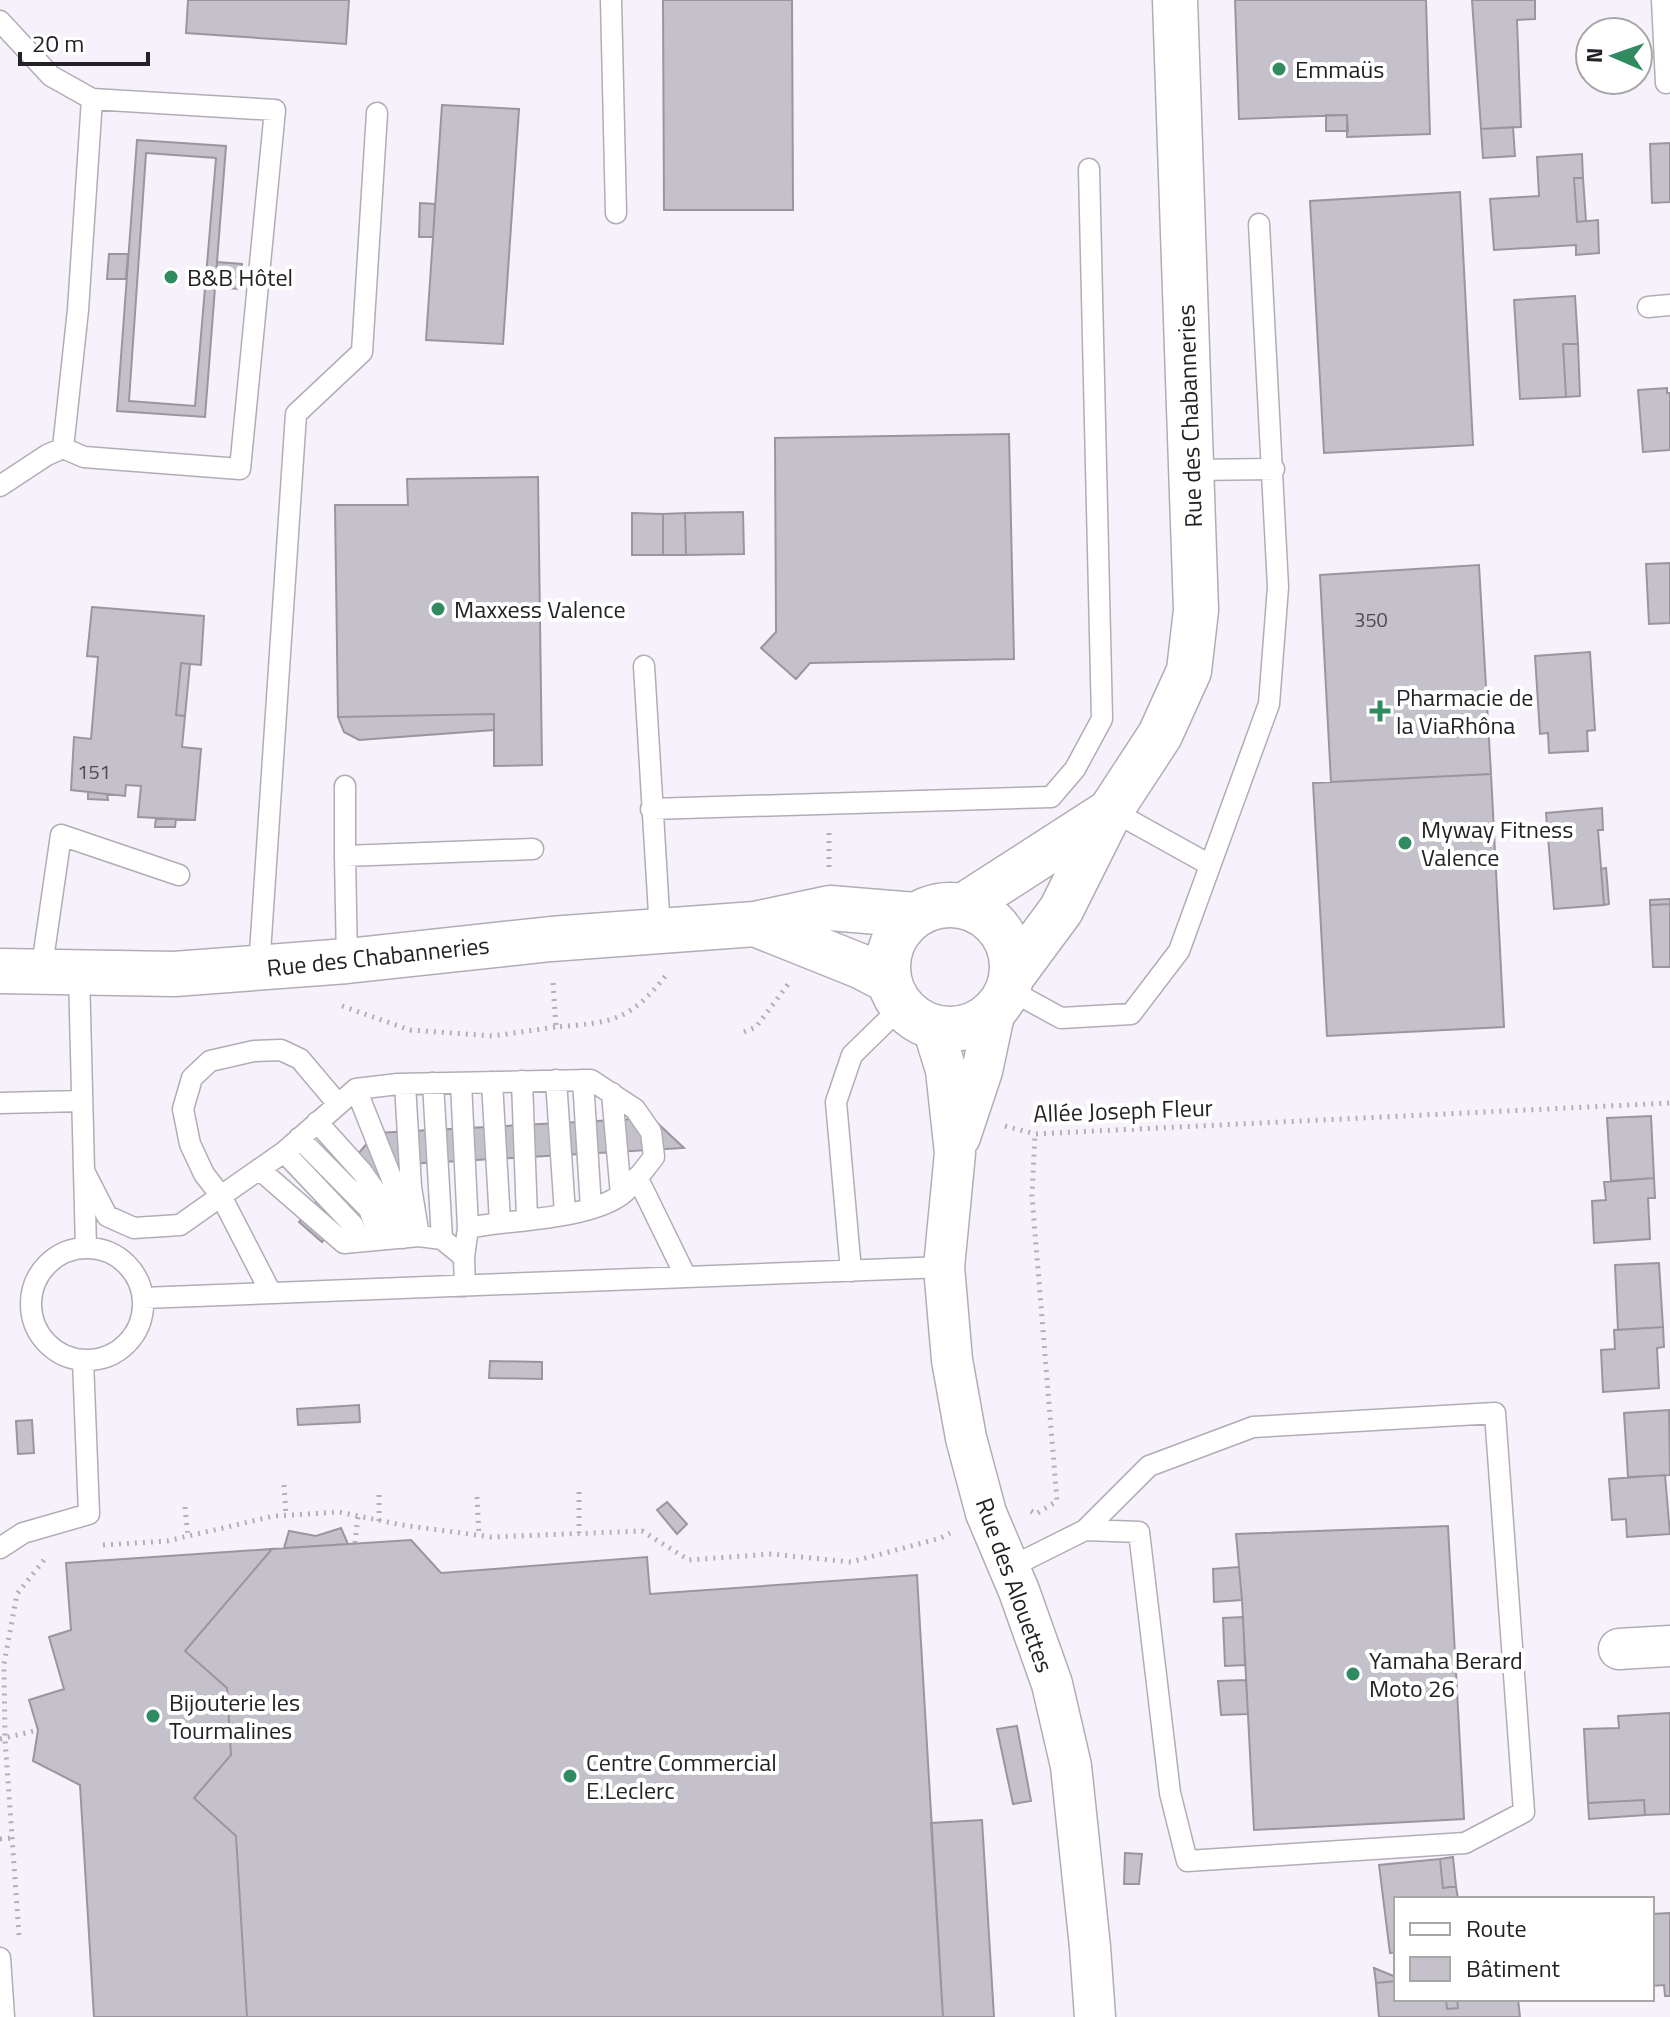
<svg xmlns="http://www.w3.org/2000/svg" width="1670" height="2017" font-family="'Titillium Web',sans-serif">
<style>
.building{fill:#c5c1ca;stroke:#9a969f;stroke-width:2;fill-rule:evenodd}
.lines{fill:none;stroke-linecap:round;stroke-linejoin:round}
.lane-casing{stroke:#b1adb6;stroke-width:23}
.street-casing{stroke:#b1adb6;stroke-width:43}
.secondary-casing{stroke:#b1adb6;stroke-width:47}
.path{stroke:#b3afb7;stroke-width:5;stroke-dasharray:2 6;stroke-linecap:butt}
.lane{stroke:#fff;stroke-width:20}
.street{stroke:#fff;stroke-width:40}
.secondary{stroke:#fff;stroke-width:44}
.poi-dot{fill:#318b61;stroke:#fff;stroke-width:3}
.labels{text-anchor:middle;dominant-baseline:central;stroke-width:8;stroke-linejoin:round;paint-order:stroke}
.number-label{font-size:20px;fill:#4c4a4f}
.poi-label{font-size:24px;fill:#242226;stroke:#fff;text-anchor:start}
.street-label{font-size:24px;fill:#242226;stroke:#fff}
</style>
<rect width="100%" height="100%" fill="#f6f1fb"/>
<!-- building -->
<path class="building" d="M 188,0 L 349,0 L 346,44 L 186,33 Z
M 663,0 L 792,0 L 793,210 L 664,210 Z
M 1235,0 L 1426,0 L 1430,134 L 1347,137 L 1347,115 L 1239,119 Z
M 1472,0 L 1535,0 L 1535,19 L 1517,20 L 1521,127 L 1481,129 Z
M 442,105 L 519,109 L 503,344 L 426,340 Z
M 1326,115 L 1347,115 L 1348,131 L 1326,131 Z
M 1513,127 L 1515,156 L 1483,158 L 1481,129 Z
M 137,140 L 226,146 L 205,417 L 117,411 ZM 146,153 L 216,158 L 195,406 L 129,401 Z
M 1670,143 L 1670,202 L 1652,203 L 1650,144 Z
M 1582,154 L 1583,178 L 1574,178 L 1577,222 L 1598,220 L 1599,253 L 1576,255 L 1576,245 L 1494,250 L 1490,199 L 1539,196 L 1537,157 Z
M 1574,178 L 1583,178 L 1586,221 L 1577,222 Z
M 1460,192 L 1473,445 L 1324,453 L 1310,201 Z
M 420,203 L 435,204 L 433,237 L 419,237 Z
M 109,254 L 128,254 L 126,279 L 107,279 Z
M 217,262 L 242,264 L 239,289 L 215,287 Z
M 1575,296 L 1578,344 L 1563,344 L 1566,397 L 1520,399 L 1514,300 Z
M 1563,344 L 1578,344 L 1580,396 L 1566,397 Z
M 1667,388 L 1667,393 L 1670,393 L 1670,450 L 1643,452 L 1638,390 Z
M 1009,434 L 1014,659 L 810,663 L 796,679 L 761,648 L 776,632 L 775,438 Z
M 538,477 L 542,765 L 494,766 L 494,714 L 338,717 L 335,505 L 408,505 L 407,479 Z
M 743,512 L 744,554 L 686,555 L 685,513 Z
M 632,513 L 663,514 L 663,555 L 632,555 Z
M 685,513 L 686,555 L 663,555 L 663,514 Z
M 1670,563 L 1670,623 L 1649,624 L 1646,564 Z
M 1479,565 L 1491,774 L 1331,782 L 1320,575 Z
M 92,607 L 204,616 L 201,665 L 181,663 L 176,715 L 185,716 L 182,747 L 201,749 L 195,820 L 138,817 L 141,786 L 126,785 L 125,796 L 71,790 L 74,737 L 91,739 L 98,657 L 87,656 Z
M 1590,652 L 1595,730 L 1587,731 L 1588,751 L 1549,753 L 1548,733 L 1540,734 L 1535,656 Z
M 181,663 L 190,664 L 185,716 L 176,715 Z
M 494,714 L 494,730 L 359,740 L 344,732 L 338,717 Z
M 1491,774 L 1504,1027 L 1327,1036 L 1313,783 Z
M 88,792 L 107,794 L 108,800 L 88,799 Z
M 1602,808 L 1603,830 L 1598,830 L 1604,905 L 1554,909 L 1546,813 Z
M 156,818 L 176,819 L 175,827 L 155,827 Z
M 1606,868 L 1609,904 L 1604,905 L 1601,869 Z
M 1670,899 L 1670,904 L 1650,905 L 1650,900 Z
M 1670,904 L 1670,967 L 1653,967 L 1650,905 Z
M 1651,1116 L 1654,1178 L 1611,1181 L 1607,1118 Z
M 652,1118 L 684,1148 L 390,1165 L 322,1242 L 299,1222 L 376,1133 Z
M 1654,1178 L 1655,1198 L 1648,1198 L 1650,1239 L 1594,1243 L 1592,1201 L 1606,1200 L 1604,1182 Z
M 1659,1263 L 1663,1327 L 1618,1330 L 1615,1265 Z
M 1663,1327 L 1664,1347 L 1657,1348 L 1659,1388 L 1603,1392 L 1601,1350 L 1615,1349 L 1614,1330 Z
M 490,1361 L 542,1362 L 542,1379 L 489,1378 Z
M 359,1405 L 360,1422 L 298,1425 L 297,1409 Z
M 1669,1410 L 1670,1475 L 1628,1477 L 1624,1413 Z
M 32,1420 L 34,1453 L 18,1454 L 16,1421 Z
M 1665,1475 L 1670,1534 L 1627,1537 L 1626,1519 L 1612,1520 L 1609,1479 Z
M 667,1502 L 687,1524 L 677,1534 L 657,1510 Z
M 1448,1526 L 1464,1819 L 1254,1830 L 1242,1600 L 1236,1534 Z
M 341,1528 L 348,1544 L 284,1548 L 289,1531 L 316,1536 Z
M 411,1540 L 441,1573 L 647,1557 L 650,1594 L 917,1575 L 943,2017 L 247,2017 L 236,1836 L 194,1798 L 231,1755 L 227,1688 L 185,1651 L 272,1549 Z
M 272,1549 L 185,1651 L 227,1688 L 231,1755 L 194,1798 L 236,1836 L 247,2017 L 94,2017 L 80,1785 L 33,1761 L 38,1730 L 29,1700 L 64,1689 L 49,1637 L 71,1630 L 66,1563 Z
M 1239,1567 L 1242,1600 L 1214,1602 L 1213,1569 Z
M 1243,1617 L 1245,1665 L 1225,1666 L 1223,1618 Z
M 1246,1680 L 1248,1714 L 1221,1715 L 1218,1681 Z
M 1670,1713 L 1670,1814 L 1645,1815 L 1644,1800 L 1588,1803 L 1584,1729 L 1619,1728 L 1618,1716 Z
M 1017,1726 L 1031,1801 L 1013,1804 L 997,1729 Z
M 1644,1800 L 1645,1815 L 1589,1819 L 1588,1803 Z
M 982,1820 L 994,2017 L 943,2017 L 931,1823 Z
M 1125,1853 L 1142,1854 L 1139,1884 L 1124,1884 Z
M 1453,1857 L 1456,1886 L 1443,1888 L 1440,1859 Z
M 1440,1859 L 1443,1888 L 1456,1886 L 1458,1899 L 1396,1899 L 1396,1952 L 1390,1953 L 1379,1865 Z
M 1670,1913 L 1670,1996 L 1665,1996 L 1664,1985 L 1652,1986 L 1652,1914 Z
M 1374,1968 L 1396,1977 L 1396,1981 L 1376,1983 Z
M 1396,1981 L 1396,1999 L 1446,1999 L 1447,2009 L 1458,2008 L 1457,1999 L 1518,1999 L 1520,2017 L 1379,2017 L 1376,1983 Z
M 1446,1999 L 1457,1999 L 1458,2008 L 1447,2009 Z"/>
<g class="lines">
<!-- lane casing -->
<g class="lane-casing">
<path id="lane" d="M 611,0 L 616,213
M 1662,0 L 1666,83
M 0,21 L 51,76 L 92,99 L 275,110 L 240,469 L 84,457 L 63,448 L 47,455 L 0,486
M 1648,307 L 1670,305
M 63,448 L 78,310 L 92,99
M 1191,470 L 1274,469
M 644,666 L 660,930
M 345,786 L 345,856
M 651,809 L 1051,797 L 1075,769 L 1102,719 L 1089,169
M 1111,810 L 1210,865
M 347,961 L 345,856 L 533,849
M 259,968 L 296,414 L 362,352 L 377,113
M 41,973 L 61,835 L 179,875
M 79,974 L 86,1248
M 1008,989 L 1061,1018 L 1131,1014 L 1179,951 L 1269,704 L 1278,587 L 1259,224
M 556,1080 L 565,1214
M 583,1080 L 591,1208
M 522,1081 L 527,1218
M 492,1082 L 500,1222
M 433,1083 L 442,1239
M 461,1083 L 468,1228
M 405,1084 L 411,1187 L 419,1236
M 356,1089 L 393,1182 L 403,1238
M 612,1093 L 621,1195
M 0,1103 L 81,1101
M 338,1104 L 300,1059 L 281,1050 L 254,1051 L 210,1061 L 192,1078 L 183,1109 L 190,1144 L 204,1174 L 221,1196 L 284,1152 L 356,1089 L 398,1084 L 591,1080 L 635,1109 L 651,1132 L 654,1157 C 644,1169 633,1186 621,1195 C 585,1220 512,1219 468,1228 L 464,1257 L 465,1286
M 317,1122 L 362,1172 L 383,1202 L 388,1227
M 299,1138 L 369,1209 L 380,1239
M 284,1152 L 353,1225 L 360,1241
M 259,1169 L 344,1243 L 419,1236 L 442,1239 L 464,1257
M 84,1171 L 107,1216 L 134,1228 L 180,1225 L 221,1196 L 271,1293
M 637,1177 L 686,1277
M31 1304a56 56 0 1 1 112 0a56 56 0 1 1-112 0Z
M 851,1271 L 836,1102 L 852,1055 L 901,1007
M 143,1298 L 944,1267
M 0,1548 L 23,1533 L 89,1514 L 83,1360
M 1009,1568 L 1085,1530 L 1139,1532 L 1170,1793 L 1187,1861 L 1465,1843 L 1524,1812 L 1495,1413 L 1253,1427 L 1149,1466 L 1085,1530
M 0,1958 L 4,2017"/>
</g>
<!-- street casing -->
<g class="street-casing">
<path id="street" d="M 933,1028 L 946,1070 L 955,1153 L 944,1267 L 952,1360 L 966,1438 L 986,1513 L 1019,1591 L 1052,1684 L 1071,1766 L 1090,1947 L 1095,2017
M 960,1137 L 982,1071 L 995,1010
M 1619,1649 L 1670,1646"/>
</g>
<!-- secondary casing -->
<g class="secondary-casing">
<path id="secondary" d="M888 967a62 62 0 1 1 124 0a62 62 0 1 1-124 0Z
M 963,906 L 1109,812
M 755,924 L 860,966 L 889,981
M 0,971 L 174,974 L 347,961 L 551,939 L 755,924 L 830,908 L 915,915
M 1013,975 L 1061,910 L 1111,810 L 1160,735 L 1189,671 L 1196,610 L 1175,0"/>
</g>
<!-- path -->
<path class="path" d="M 829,833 L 829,867
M 553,983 L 556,1027 C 613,1022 629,1022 667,974
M 342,1006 L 410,1030 L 493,1036 L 556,1027
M 744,1032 L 756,1027 L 789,983
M 1005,1126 L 1035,1134 L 1670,1103
M 284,1485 L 286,1515
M 579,1492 L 579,1533
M 477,1497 L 479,1535
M 185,1507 L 188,1537
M 1031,1511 L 1036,1514 L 1057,1501 L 1032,1196 L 1035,1134
M 379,1521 L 379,1493
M 355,1543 L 358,1516
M 103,1545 L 167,1541 L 274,1516 L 339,1512 L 402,1525 L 491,1537 L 642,1531 L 689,1560 L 771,1554 L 851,1562 L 941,1538 L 950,1533
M 0,1739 L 38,1730
M 0,1839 L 12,1838
M 19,1935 L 5,1739 L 4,1664 L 17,1594 L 44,1560"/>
<!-- lane -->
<use href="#lane" class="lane"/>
<!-- street -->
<use href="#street" class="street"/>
<!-- secondary -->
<use href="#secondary" class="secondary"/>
</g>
<!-- markers -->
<g class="poi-dot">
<circle cx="1279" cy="69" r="8"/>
<circle cx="171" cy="277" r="8"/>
<circle cx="438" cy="609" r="8"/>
<path d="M1376 699h8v8h8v8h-8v8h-8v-8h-8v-8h8z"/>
<circle cx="1405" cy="843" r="8"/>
<circle cx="1353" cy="1674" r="8"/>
<circle cx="153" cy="1716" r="8"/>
<circle cx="570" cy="1776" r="8"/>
</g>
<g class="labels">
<!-- number labels -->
<g class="number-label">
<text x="1371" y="619">350</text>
<text x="94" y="771">151</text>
</g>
<!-- poi labels -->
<g class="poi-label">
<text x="1295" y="69">Emmaüs</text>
<text x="187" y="277">B&amp;B Hôtel</text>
<text x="454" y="609">Maxxess Valence</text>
<text x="1396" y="697">Pharmacie de<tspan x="1396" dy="28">la ViaRhôna</tspan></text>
<text x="1421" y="829">Myway Fitness<tspan x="1421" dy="28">Valence</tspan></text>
<text x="1369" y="1660">Yamaha Berard<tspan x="1369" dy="28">Moto 26</tspan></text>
<text x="169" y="1702">Bijouterie les<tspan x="169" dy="28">Tourmalines</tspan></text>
<text x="586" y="1762">Centre Commercial<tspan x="586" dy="28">E.Leclerc</tspan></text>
</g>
<!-- street labels -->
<g class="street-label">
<text transform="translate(1189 416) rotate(-92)">Rue des Chabanneries</text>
<text transform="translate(378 956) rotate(-6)">Rue des Chabanneries</text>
<text transform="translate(1123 1110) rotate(-2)">Allée Joseph Fleur</text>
<text transform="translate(1015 1585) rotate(70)">Rue des Alouettes</text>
</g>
</g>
<!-- legend -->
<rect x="1394" y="1897" width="260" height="104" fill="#ffffff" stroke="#a7a7a8" stroke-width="2"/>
<rect x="1410" y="1923" width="40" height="12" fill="#ffffff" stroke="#a7a7a8" stroke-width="2"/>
<text x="1466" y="1937" font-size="24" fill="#242226">Route</text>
<rect x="1410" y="1957" width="40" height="24" fill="#c5c1ca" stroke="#a7a7a8" stroke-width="2"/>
<text x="1466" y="1977" font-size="24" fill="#242226">Bâtiment</text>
<!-- north arrow -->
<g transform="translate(1614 56) rotate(272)"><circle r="38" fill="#ffffff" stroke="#a7a7a8" stroke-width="2"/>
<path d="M0-6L14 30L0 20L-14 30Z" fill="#318b61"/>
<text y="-12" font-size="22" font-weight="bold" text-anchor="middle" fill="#242226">N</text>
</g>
<!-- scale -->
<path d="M20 52v12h128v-12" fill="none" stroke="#242226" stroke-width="4"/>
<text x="32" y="52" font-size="24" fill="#242226" stroke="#ffffff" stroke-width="6" paint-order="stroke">20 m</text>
</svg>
